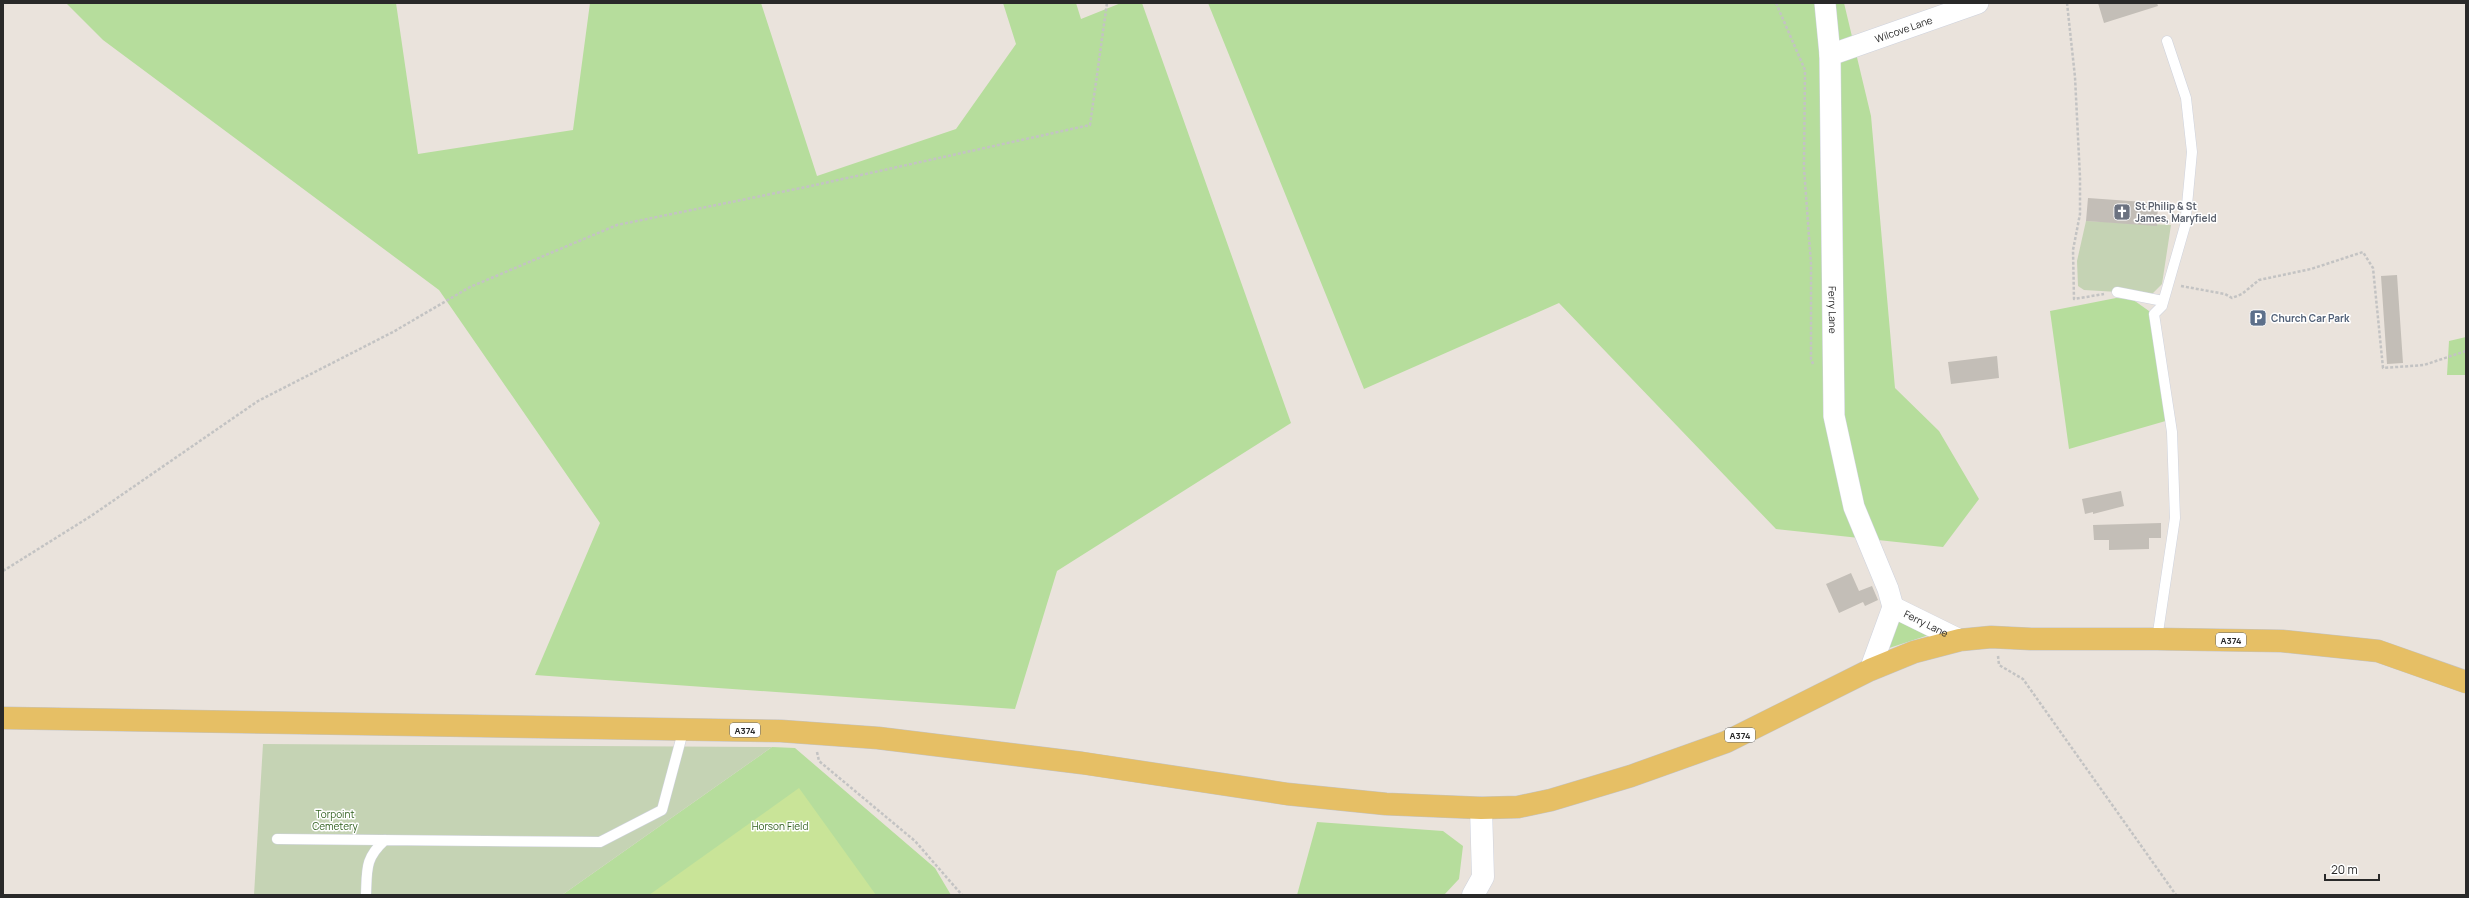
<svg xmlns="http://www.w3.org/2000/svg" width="2469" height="898" font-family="Manrope,sans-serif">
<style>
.green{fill:#b6dd9c}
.cemetery{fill:#c5d3b4}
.pitch{fill:#c9e498}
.building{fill:#c3beb7}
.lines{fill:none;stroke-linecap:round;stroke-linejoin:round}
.lane-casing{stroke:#ced2dd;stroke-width:11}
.street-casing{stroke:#ced2dd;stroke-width:22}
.secondary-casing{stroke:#ced2dd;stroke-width:23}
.primary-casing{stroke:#c3c3c3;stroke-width:23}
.path{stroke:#c3c3c3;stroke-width:2.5;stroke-dasharray:3 2;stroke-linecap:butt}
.lane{stroke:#fff;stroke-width:10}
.street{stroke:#fff;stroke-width:21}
.secondary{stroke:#fff;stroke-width:22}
.primary{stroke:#e6bf65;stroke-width:22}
.labels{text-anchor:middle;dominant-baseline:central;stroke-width:3;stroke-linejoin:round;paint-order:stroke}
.shield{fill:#fff;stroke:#696969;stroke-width:1}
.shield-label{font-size:9px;font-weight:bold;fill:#292929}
.street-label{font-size:10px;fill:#292929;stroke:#fff}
.worship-label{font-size:10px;font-weight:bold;fill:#5b616d;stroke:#fff;text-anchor:start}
.service-label{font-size:10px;font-weight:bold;fill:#4e5e75;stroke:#fff;text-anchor:start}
.park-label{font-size:10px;fill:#31601f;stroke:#fff}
</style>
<rect width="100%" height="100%" fill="#eae3dc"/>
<!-- green -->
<path class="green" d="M 66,3 L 396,3 L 418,154 L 573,130 L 590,3 L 761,3 L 817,176 L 956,129 L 1016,44 L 1003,3 L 1076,3 L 1081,19 L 1121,3 L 1142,3 L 1291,423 L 1057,571 L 1015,709 L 535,675 L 600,523 L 439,290 L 103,40 Z
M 1208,3 L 1844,3 L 1871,116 L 1895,388 L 1939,431 L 1979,499 L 1943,547 L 1776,529 L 1559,303 L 1364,389 Z
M 2116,298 L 2132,299 L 2149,311 L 2169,420 L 2069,449 L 2050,311 Z
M 2466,337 L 2466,375 L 2447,375 L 2449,341 Z
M 1900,617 L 1932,634 L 1883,650 Z
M 772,747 L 795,748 L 935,868 L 951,895 L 562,895 Z
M 1317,822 L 1443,831 L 1463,846 L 1459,879 L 1444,895 L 1297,895 Z"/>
<!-- cemetery -->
<path class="cemetery" d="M 2086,221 L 2171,225 L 2162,284 L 2152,294 L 2084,290 L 2078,286 L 2077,261 Z
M 263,744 L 772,747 L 562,895 L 254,895 Z"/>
<!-- pitch -->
<path class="pitch" d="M 799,788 L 876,895 L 649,895 Z"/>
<!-- building -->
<path class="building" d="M 2098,3 L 2157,3 L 2158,6 L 2104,23 Z
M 2088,198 L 2158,203 L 2157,226 L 2086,221 Z
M 2397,275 L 2403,363 L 2387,364 L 2381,276 Z
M 1997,356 L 1999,378 L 1951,384 L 1948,362 Z
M 2121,491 L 2124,506 L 2093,514 L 2093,512 L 2085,514 L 2082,499 Z
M 2161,523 L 2161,538 L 2149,538 L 2149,549 L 2109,550 L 2109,540 L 2094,540 L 2093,525 Z
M 1851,573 L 1859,591 L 1872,586 L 1878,600 L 1865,606 L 1863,602 L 1839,613 L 1826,584 Z"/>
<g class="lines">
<!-- lane casing -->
<g class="lane-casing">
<path id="lane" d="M 2117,292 L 2163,301
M 2157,639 L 2175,518 L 2172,432 L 2154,314 L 2162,306 L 2185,226 L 2192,152 L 2186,98 L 2167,41
M 277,839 L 600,842 L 662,810 L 684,728
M 366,895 C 367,869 365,858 385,840"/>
</g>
<!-- street casing -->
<g class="street-casing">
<g id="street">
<path id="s1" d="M 1825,3 L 1830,55 L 1834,416 L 1854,507 L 1888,589 L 1893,607 L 1870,670"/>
<path id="s2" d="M 1830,55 L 1978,3"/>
<path id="s3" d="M 1893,607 L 1960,640"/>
</g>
</g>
<!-- secondary casing -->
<g class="secondary-casing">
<path id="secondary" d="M 1473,895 L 1483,877 L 1481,808"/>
</g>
<!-- primary casing -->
<g class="primary-casing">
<path id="primary" d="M 3,718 L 781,731 L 878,738 L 1082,763 L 1287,794 L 1386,804 L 1481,808 L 1518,807 L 1551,800 L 1631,776 L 1726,742 L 1870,670 L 1914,652 L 1960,640 L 1991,637 L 2031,639 L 2157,639 L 2282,641 L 2378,651 L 2466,682"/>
</g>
<!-- path -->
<path class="path" d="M 1776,3 L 1805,70 L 1804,168 L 1811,264 L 1811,359 L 1813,364
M 2067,3 L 2075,77 L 2080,177 L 2080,214 L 2073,250 L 2074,299 L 2104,294
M 2181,286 L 2225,294 L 2232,298 L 2242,294 L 2259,280 L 2311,269 L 2363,252 L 2373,268 L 2383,368 L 2424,365 L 2466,351
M 3,571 L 91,516 L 258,401 L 393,332 L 470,287 L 617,225 L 806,187 L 1090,125 L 1107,3
M 1998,656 L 1999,665 L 2023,679 L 2176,895
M 817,752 L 819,761 L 915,841 L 962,895"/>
<!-- lane -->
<use href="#lane" class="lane"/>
<!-- street -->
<use href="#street" class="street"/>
<!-- secondary -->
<use href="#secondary" class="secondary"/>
<!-- primary -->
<use href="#primary" class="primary"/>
</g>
<!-- icons -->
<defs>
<g id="church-square" transform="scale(0.9)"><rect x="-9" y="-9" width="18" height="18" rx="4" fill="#6b7280" stroke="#fff"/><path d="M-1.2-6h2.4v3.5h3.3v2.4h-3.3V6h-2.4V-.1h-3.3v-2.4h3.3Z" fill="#fff"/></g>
<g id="parking-square" transform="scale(0.9)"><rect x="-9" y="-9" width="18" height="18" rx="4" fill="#5c6f8a" stroke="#fff"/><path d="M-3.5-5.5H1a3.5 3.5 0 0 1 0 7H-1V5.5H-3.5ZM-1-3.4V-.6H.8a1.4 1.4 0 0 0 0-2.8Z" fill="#fff"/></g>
</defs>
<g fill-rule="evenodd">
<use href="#church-square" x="2122" y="212"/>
<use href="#parking-square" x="2258" y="318"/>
</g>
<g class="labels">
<!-- shield labels -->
<g class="shield">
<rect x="2216" y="633" width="30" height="14" rx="3"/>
<rect x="730" y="723" width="30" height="14" rx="3"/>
<rect x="1725" y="728" width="30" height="14" rx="3"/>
</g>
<g class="shield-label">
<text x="2231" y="640">A374</text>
<text x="745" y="730">A374</text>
<text x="1740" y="735">A374</text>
</g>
<!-- street labels -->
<g class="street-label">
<text stroke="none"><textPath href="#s2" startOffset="78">Wilcove Lane</textPath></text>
<text stroke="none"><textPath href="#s1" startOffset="307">Ferry Lane</textPath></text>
<text stroke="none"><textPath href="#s3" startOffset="37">Ferry Lane</textPath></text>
</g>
<!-- worship labels -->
<g class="worship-label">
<text x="2135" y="206">St Philip &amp; St<tspan x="2135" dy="12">James, Maryfield</tspan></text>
</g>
<!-- service labels -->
<g class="service-label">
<text x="2271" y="318">Church Car Park</text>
</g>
<!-- park labels -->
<g class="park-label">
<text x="335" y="814">Torpoint<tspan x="335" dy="12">Cemetery</tspan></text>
<text x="780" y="826">Horson Field</text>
</g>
</g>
<!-- border -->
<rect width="2469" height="898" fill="none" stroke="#292929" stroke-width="8"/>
<!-- scale -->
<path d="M2325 874v6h54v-6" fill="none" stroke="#292929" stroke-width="2"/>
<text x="2331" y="874" font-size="12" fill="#292929" stroke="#ffffff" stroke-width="3" paint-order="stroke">20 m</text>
</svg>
